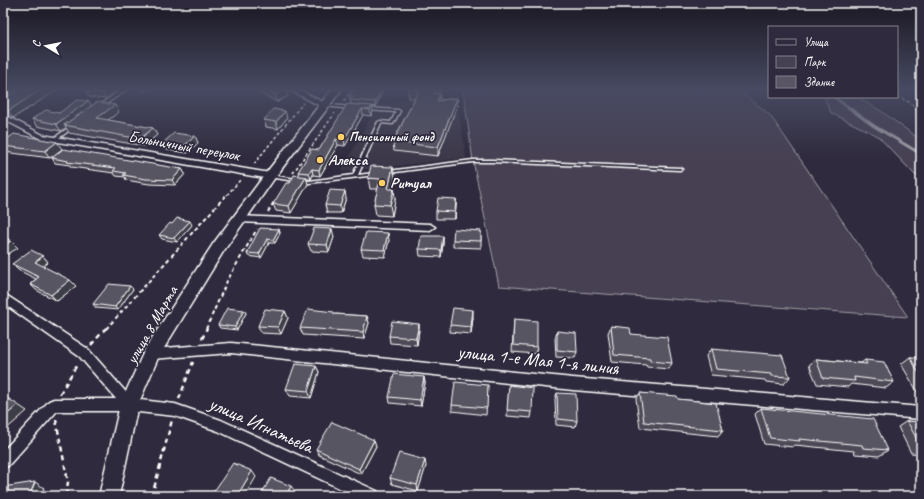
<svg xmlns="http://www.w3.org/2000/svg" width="924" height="499" font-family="Caveat,sans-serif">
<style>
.built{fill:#3c3749}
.green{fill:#464152;stroke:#a2a0a8}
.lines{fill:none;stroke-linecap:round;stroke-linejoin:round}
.stream{stroke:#a7a6ad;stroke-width:3}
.service-casing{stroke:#fff;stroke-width:3}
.minor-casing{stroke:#fff;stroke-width:3}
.secondary-casing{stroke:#fff;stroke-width:3}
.path-far2{stroke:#fff;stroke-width:1.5;stroke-dasharray:3 2.5;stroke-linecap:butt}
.path-far1{stroke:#fff;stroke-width:2;stroke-dasharray:4 3;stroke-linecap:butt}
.path{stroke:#fff;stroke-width:2.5;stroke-dasharray:5 4;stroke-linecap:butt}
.service{fill:#2f2a3d;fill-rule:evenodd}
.minor{fill:#2f2a3d;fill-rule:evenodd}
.secondary{fill:#2f2a3d;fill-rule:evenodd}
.wall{fill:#4d4956;stroke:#fff}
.shaded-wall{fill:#3e3c46;stroke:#fff}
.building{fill:#595564;stroke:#fff}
.poi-dot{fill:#ffd166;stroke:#2f2a3d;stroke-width:1.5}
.labels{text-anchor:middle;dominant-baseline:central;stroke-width:3.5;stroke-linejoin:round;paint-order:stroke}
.far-poi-label{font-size:13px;font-weight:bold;fill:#fff;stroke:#2f2a3d;text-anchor:start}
.street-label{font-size:16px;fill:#fff;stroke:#2f2a3d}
.poi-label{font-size:16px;font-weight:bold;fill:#fff;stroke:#2f2a3d;text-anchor:start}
.near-street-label{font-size:19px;fill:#fff;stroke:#2f2a3d}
</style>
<rect width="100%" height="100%" fill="#2f2a3d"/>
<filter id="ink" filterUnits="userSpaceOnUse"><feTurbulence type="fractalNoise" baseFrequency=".025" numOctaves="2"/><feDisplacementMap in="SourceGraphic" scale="8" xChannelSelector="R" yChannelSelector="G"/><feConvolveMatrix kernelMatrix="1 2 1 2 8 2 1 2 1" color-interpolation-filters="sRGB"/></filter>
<g filter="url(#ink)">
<!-- built -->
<path class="built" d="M 411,99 L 458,106 L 466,158 L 341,172 L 372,115 L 345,113 L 352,101 L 388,104 Z"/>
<!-- green -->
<path class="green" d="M 463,89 L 738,89 L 770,115 L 908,317 L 499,286 L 473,161 Z
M 824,97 L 857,97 L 881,111 L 918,138 L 921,141 L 921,179 L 915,175 L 878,136 L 831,113 Z"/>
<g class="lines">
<!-- stream -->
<path class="stream" d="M 834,97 L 874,126 L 921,154"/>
<!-- service casing -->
<g class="service-casing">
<path id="service" d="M 123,89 L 128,89 L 100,108 L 98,108 L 98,106 Z
M 324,104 L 351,107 L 353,108 L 351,109 L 325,106 L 323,105 Z
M 366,108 L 398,110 L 400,111 L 393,124 L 381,123 L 358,175 L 374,173 L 376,173 L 376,175 L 309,183 L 268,177 L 268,175 L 270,175 L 309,181 L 353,175 L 378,122 L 380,121 L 391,122 L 396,112 L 367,110 L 366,110 Z
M 71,126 L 72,126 L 74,127 L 56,140 L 54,140 L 54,138 Z
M 473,160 L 492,160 L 680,168 L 682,169 L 680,170 L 492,162 L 473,162 L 388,173 L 386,172 L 388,171 Z"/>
</g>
<!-- minor casing -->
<g class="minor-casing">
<path id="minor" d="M 288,89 L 297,89 L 329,105 L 325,107 L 322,107 Z
M 3,114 L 43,135 L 270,173 L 274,176 L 270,179 L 41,139 L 3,119 Z
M 239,216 L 430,224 L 435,227 L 430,230 L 239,222 L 234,219 Z
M 3,293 L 88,349 L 132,399 L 175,404 L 221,420 L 377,491 L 379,496 L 356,496 L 218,431 L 175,416 L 129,411 L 57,411 L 8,466 L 3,468 L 3,451 L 49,401 L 54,399 L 116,399 L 80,357 L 3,303 Z
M 231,343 L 573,378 L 921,407 L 921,419 L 573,390 L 231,353 L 151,359 L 147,358 L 145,354 L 147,350 L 151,349 Z"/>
</g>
<!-- secondary casing -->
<g class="secondary-casing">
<path id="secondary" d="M 332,89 L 342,89 L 274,179 L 223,252 L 158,358 L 138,405 L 119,496 L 99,496 L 120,405 L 145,349 L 213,244 L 266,173 Z"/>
</g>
<!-- path-far2 -->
<path class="path-far2" d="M 897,96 L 911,103 L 921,115
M 344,101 L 352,89
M 254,164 L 303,103
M 293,173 L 335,113
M 227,195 L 241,179"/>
<!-- path-far1 -->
<path class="path-far1" d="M 268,212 L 275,200
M 106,329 L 227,194
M 206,329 L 227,281 L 257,229"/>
<!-- path -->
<path class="path" d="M 202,339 L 207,328
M 91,345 L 106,328
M 60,394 L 78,363
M 179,399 L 193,362
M 56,420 L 68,482 L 66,496
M 152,496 L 172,420"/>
<!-- service -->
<use href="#service" class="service"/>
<!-- minor -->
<use href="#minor" class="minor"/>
<!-- secondary -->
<use href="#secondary" class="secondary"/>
</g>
<!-- wall -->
<path class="wall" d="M 3,89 L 56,89 L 57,90 L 13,118 L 3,114 Z
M 117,89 L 106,99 L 89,97 L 86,92 Z
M 252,89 L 286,89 L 288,96 L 277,102 Z
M 353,89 L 384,89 L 375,107 L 372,106 L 373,112 L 371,116 L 363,115 L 345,146 L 338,145 L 320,176 L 313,175 L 311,179 L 306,179 L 308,184 L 291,213 L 276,211 L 273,204 L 290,183 L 299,176 L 298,172 L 319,150 L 351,104 L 349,95 Z
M 408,89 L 441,89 L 439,94 L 440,100 L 457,98 L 457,106 L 438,156 L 394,151 L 393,142 L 415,98 L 409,98 Z
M 88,101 L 91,106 L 119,112 L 108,120 L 153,128 L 157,135 L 144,146 L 69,133 L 66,128 L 61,131 L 37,126 L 32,119 L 59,113 Z
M 287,118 L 278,129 L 266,127 L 264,120 Z
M 195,136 L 198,143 L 188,153 L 167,150 L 163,143 Z
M 3,142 L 62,149 L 50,158 L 4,152 L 3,150 Z
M 52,158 L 182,169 L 185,174 L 175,185 L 149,184 L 126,180 L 125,177 L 116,176 L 114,173 L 71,167 L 70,165 L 55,163 Z
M 368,178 L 395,178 L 392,189 L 394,189 L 395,200 L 392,216 L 376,215 L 374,204 L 378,189 L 370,189 Z
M 346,198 L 341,213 L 327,213 L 325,205 Z
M 456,199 L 456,206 L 455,219 L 436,219 L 436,211 Z
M 192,225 L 177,242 L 162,239 L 159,235 Z
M 279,229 L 280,233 L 275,243 L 269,243 L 261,258 L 248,256 L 247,253 Z
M 481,231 L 481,248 L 453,247 L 453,240 Z
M 443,236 L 443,244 L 441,257 L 420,256 L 419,249 Z
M 334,237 L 329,252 L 311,251 L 308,244 Z
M 389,240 L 385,257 L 363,256 L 361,249 Z
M 43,256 L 48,262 L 43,266 L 76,286 L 57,301 L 36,290 L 30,284 L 36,279 L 18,270 L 12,264 Z
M 130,286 L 133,289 L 118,310 L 96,308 L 93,304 Z
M 244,310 L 246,313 L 237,330 L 220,328 L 218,325 Z
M 285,311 L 288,318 L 281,334 L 261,333 L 258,326 Z
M 335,314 L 367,316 L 369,323 L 364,339 L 303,335 L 300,328 Z
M 473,317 L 471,334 L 450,332 L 450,325 Z
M 514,319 L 537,347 L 535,354 L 512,352 Z
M 419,324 L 419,330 L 417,345 L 390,343 L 389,336 Z
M 611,326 L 631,334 L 672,363 L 669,369 L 647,367 L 646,365 L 612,362 L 608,333 Z
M 557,331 L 577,352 L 575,358 L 556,357 L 555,338 Z
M 711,349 L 790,377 L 784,384 L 766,382 L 765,380 L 711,375 L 706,356 Z
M 910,357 L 921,358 L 921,392 L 917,391 L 901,364 Z
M 816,359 L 861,363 L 865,360 L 894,382 L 886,388 L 851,384 L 848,387 L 817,384 L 809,365 Z
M 316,366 L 319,372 L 311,398 L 290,396 L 286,389 Z
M 424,377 L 425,383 L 421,406 L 390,403 L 389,397 Z
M 488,385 L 486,415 L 452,411 L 452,405 Z
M 509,385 L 532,412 L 531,418 L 507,416 Z
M 557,393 L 577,421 L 575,427 L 556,425 L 555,399 Z
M 640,393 L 678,399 L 723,430 L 718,436 L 640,428 L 636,399 Z
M 761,408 L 888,450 L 879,456 L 855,454 L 854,451 L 795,445 L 793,447 L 764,444 L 755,414 Z
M 907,421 L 921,422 L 921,454 L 911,453 L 898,427 Z
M 374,440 L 376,446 L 361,474 L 319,455 L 316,449 Z
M 426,466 L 418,491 L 392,484 L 390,478 Z"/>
<!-- shaded-wall -->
<path class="shaded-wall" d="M 6,89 L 22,89 L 3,101 L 3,91 Z
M 42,89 L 56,89 L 57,90 L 13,118 L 8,111 Z
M 107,89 L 117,89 L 106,99 L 103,93 Z
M 142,89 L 149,89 L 143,92 Z
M 285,89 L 286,89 L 288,96 L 277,102 L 275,95 Z
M 382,89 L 384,89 L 375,107 L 375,102 Z
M 436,89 L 441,89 L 435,102 L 434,93 Z
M 440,94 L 440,103 L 437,101 Z
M 457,98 L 457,106 L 438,156 L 438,147 Z
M 88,101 L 93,108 L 64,125 L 66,128 L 61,131 L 56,124 Z
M 115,105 L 119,112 L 101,125 L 97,118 Z
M 372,106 L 373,112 L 371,116 L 370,110 Z
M 362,109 L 363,115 L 345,146 L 344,140 Z
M 285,111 L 287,118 L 278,129 L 276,122 Z
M 3,118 L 6,122 L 3,124 Z
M 153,128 L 157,135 L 144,146 L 140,139 Z
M 195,136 L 198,143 L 188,153 L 184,146 Z
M 336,139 L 338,145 L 320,176 L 319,170 Z
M 57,142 L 62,149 L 50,158 L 45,151 Z
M 393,167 L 395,178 L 390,200 L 388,189 Z
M 182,169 L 185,174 L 175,185 L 172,180 Z
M 312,169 L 313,175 L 311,179 L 309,173 Z
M 306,177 L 308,184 L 291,213 L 289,206 Z
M 394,189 L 395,200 L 392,216 L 390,205 Z
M 345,191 L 346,198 L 341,213 L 340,206 Z
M 456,199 L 456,206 L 455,219 L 455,212 Z
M 190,221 L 192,225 L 177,242 L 174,238 Z
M 279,229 L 280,233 L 275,243 L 273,240 Z
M 332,229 L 334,237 L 329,252 L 327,245 Z
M 388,233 L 389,240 L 385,257 L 384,250 Z
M 443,236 L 443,244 L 441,257 L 441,250 Z
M 267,239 L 269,243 L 261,258 L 259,254 Z
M 11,241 L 18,248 L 6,255 L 3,251 L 3,245 Z
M 43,256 L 48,262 L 40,268 L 35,262 Z
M 70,280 L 76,286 L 57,301 L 51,295 Z
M 130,286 L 133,289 L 118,310 L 115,307 Z
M 244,310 L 246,313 L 237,330 L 235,327 Z
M 473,310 L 473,317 L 471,334 L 471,327 Z
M 285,311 L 288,318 L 281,334 L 278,327 Z
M 367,316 L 369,323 L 364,339 L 363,332 Z
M 419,324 L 419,330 L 417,345 L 416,338 Z
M 316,366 L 319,372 L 311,398 L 308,391 Z
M 424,377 L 425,383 L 421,406 L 420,400 Z
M 18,405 L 27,411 L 3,432 L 3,418 Z
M 374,440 L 376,446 L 361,474 L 359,469 Z
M 425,460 L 426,466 L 418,491 L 417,485 Z
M 252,471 L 256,477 L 245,496 L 237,496 Z
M 35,482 L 44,488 L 42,493 L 48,496 L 34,496 L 30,494 Z
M 291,486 L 295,491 L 293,496 L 286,496 Z"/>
<!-- building -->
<path class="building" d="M 19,89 L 42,89 L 8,111 L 3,109 L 3,99 Z
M 90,89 L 107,89 L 103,93 L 86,92 Z
M 264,89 L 285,89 L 275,95 Z
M 353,89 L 382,89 L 375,102 L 350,100 L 353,96 L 349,95 Z
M 412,89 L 436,89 L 434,93 L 440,94 L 437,101 L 457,98 L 438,147 L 393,142 L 419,90 Z
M 77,100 L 88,101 L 56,124 L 32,119 L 46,110 L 59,113 Z
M 97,102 L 115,105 L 97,118 L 153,128 L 140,139 L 64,125 Z
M 347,104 L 372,106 L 370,110 L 362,109 L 344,140 L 336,139 L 319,170 L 312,169 L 309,173 L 298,172 L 312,149 L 319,150 Z
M 273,109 L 285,111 L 276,122 L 264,120 Z
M 174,133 L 195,136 L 184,146 L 163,143 Z
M 14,134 L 57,142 L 45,151 L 3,146 L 3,142 Z
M 63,149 L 182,169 L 172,180 L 146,179 L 123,175 L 126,173 L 113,171 L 116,168 L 67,162 L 68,161 L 52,158 Z
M 371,166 L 393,167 L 388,189 L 394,189 L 390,205 L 374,204 L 380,179 L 368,178 Z
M 294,175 L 306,177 L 289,206 L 273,204 L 286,183 L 290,183 Z
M 330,190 L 345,191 L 340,206 L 325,205 Z
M 438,198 L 456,199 L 455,212 L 436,211 Z
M 177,218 L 190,221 L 174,238 L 159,235 L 170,223 L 172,224 Z
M 260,228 L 279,229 L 273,240 L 267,239 L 259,254 L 247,253 Z
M 314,228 L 332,229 L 327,245 L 308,244 Z
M 454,229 L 481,231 L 481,241 L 453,240 Z
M 366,232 L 388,233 L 384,250 L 361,249 Z
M 3,236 L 11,241 L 3,245 Z
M 421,236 L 443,236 L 441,250 L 419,249 Z
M 31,250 L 43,256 L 35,262 L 70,280 L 51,295 L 30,284 L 39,277 L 12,264 Z
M 109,284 L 130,286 L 115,307 L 93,304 Z
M 227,308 L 244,310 L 235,327 L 218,325 Z
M 453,308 L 473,310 L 471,327 L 450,325 Z
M 265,309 L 285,311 L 278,327 L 258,326 Z
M 308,309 L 334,312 L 334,314 L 367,316 L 363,332 L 300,328 Z
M 514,319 L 537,321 L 537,347 L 513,345 Z
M 392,321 L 419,324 L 416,338 L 389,336 Z
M 611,326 L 630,328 L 631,334 L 667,337 L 672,363 L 650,361 L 650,358 L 614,355 Z
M 557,331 L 576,333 L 577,352 L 557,350 Z
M 711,349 L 782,355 L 790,377 L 772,376 L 771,374 L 716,369 Z
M 910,357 L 921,358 L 921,377 Z
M 816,359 L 867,364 L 865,360 L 884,362 L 894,382 L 854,377 L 855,381 L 823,378 Z
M 295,364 L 316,366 L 308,391 L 286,389 Z
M 394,374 L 424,377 L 420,400 L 389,397 Z
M 455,382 L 488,385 L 487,408 L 452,405 Z
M 509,385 L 533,388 L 532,412 L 507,410 Z
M 557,393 L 576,394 L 577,421 L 558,419 Z
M 640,393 L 677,396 L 678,399 L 716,403 L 723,430 L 644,422 Z
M 3,395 L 18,405 L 3,418 Z
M 761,408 L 873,419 L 888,450 L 863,448 L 862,445 L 799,439 L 800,441 L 770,438 Z
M 907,421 L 921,422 L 921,447 Z
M 332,422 L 374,440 L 359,469 L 316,449 Z
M 399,453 L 425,460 L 417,485 L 390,478 Z
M 233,463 L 252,471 L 237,496 L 211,496 Z
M 271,478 L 291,486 L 286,496 L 260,496 Z
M 35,482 L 30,494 L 41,492 L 40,496 L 3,496 L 3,487 Z"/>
</g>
<!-- sky -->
<linearGradient id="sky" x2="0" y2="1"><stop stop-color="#1a1722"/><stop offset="0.56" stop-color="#474a62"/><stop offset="1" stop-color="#474a62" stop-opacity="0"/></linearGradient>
<rect width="924" height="159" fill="url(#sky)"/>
<!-- markers -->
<g class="poi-dot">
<circle cx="341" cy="137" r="4"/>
<circle cx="320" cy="160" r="4"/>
<circle cx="382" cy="183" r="4"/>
</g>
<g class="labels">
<!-- far-poi labels -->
<g class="far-poi-label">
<text x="349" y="137">Пенсионный фонд</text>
</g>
<!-- street labels -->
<g class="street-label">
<text transform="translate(184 146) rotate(10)">Больничный переулок</text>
<text transform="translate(152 325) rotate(-60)">улица 8 Марта</text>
</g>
<!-- poi labels -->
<g class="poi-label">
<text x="328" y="160">Алекса</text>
<text x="390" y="183">Ритуал</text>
</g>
<!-- near-street labels -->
<g class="near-street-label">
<text transform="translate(538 360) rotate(6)">улица 1-е Мая 1-я линия</text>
<text transform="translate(261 425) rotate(24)">улица Игнатьева</text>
</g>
</g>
<!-- margin -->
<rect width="924" height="499" fill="none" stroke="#2f2a3d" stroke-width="16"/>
<rect x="8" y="8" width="908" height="483" fill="none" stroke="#fff" stroke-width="1.5" filter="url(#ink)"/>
<!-- legend -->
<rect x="768" y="26" width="130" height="72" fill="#2f2a3d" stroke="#827f8b"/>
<rect x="776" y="39" width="20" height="6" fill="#2f2a3d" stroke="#827f8b"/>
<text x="804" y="46" font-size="12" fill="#ffffff">Улица</text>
<rect x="776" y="56" width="20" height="12" fill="#464152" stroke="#827f8b"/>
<text x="804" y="66" font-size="12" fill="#ffffff">Парк</text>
<rect x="776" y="76" width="20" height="12" fill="#595564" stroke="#827f8b"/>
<text x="804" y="86" font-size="12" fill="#ffffff">Здание</text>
<!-- north arrow -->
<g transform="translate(46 46) rotate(280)" stroke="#2f2a3d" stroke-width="3" paint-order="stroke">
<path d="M0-3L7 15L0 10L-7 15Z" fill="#ffffff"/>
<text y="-6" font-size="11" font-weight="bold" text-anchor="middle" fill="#ffffff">С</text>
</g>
</svg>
